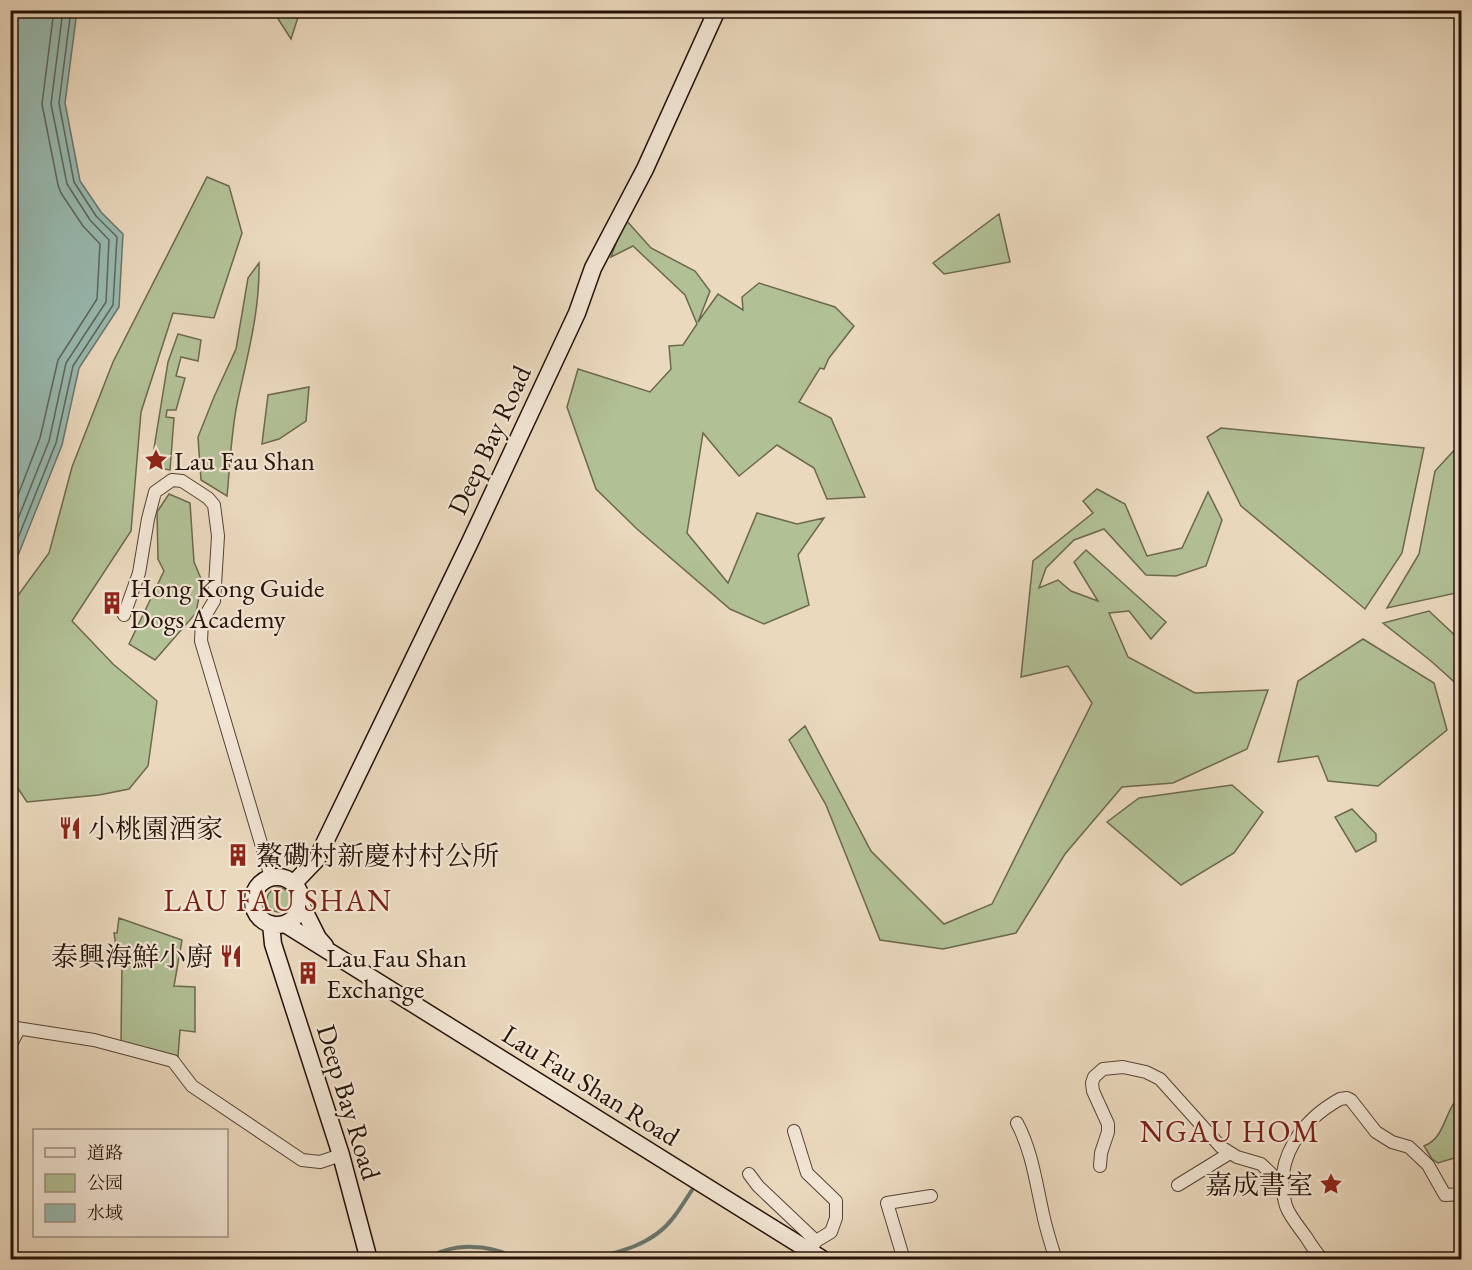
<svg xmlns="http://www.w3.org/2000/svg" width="1472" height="1270" font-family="'EB Garamond','Noto Serif SC',serif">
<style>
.green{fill:#b2c096;stroke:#6c684e;stroke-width:1.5}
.water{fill:#98bab1;stroke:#6a766d;stroke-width:1.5}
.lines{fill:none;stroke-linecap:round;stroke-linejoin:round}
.shore{stroke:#5e665c;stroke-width:1.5}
.stream{stroke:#6a766d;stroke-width:4}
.street-casing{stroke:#564335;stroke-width:14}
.secondary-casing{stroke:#251107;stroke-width:19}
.street{stroke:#f2e6d5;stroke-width:12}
.secondary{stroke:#f2e6d5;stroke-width:16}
.labels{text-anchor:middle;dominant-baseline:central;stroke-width:4.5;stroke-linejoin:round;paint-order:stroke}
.street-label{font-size:27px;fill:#251107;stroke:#f2e6d5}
.poi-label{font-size:27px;fill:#251107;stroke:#f2e6d5;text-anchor:start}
.quarter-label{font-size:30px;letter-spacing:1.5px;fill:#7a1f14;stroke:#f2e6d5}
</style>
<rect width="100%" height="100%" fill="#ebd9be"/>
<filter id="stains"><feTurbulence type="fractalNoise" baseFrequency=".00333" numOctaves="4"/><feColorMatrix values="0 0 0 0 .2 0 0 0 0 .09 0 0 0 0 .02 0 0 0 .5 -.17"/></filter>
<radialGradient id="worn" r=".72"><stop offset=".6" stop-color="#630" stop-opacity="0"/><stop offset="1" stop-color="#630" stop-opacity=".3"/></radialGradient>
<!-- green -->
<path class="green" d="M 273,11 L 300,11 L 291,39 Z
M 207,177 L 229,186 L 242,233 L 214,318 L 173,313 L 141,412 L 131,531 L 72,621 L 113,664 L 157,701 L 148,766 L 129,789 L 99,795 L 27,802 L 11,778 L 11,605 L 49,553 L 72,467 L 113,362 Z
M 999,214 L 1010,262 L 944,274 L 933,263 Z
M 625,219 L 651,248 L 695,271 L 710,291 L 698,322 L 718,294 L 743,310 L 742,297 L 759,283 L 835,307 L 854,326 L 829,358 L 824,369 L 820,368 L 799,402 L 831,418 L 865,497 L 827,499 L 814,468 L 777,445 L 739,476 L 703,433 L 687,533 L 728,583 L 757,513 L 797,524 L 824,518 L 798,555 L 809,605 L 764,624 L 730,609 L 637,529 L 596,489 L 567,407 L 578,369 L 650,392 L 671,369 L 669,346 L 683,345 L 697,324 L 685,295 L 633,246 L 611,257 Z
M 259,263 C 260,312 247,357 237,404 C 231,434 230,466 227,496 L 201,480 L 198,437 L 214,397 L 236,349 L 248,278 Z
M 178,334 L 201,340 L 198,361 L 181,357 L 176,376 L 185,378 L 176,410 L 167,410 L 166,417 L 174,418 L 170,470 L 151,467 L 168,362 Z
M 309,387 L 306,421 L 279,439 L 262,444 L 268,395 Z
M 1221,428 L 1424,448 L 1402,553 L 1365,609 L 1241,506 L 1207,437 Z
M 1459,445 L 1462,449 L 1461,592 L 1387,608 L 1419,554 L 1435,471 Z
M 1097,489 L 1125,504 L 1147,556 L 1182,548 L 1208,492 L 1222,520 L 1206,566 L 1176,576 L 1146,575 L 1104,529 L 1074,540 L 1046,568 L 1039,588 L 1058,580 L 1071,591 L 1098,601 L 1074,562 L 1086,550 L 1166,622 L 1151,639 L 1129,611 L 1109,613 L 1128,657 L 1195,693 L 1268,690 L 1247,749 L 1173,783 L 1122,787 L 1065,854 L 1016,933 L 943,949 L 880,940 L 826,805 L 789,740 L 805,726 L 871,851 L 944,924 L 992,904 L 1092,703 L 1068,666 L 1021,677 L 1033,561 L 1093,513 L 1083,501 Z
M 169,494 L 190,503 L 194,562 L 202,581 L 196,613 L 155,660 L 129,644 L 164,571 L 158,559 L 157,512 Z
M 1429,611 L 1461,641 L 1461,688 L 1431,661 L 1383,623 Z
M 1363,639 L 1434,683 L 1447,730 L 1378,786 L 1328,781 L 1318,756 L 1278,762 L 1298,681 Z
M 1232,785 L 1263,812 L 1234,853 L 1181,885 L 1107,822 L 1139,798 Z
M 1352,809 L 1376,834 L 1376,841 L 1356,852 L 1335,817 Z
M267 900a12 12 0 1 1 24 0a12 12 0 1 1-24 0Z
M 119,918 L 182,940 L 174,986 L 195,987 L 195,1032 L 180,1030 L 178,1056 L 121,1042 L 122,961 L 117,952 L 114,933 L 117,933 Z
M 1461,1095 L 1461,1156 L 1438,1163 L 1432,1159 L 1424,1146 C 1446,1138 1444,1109 1461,1095 Z"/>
<!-- water -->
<path class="water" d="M 11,10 L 77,11 L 65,103 L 80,181 L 101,212 L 123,234 L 119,307 L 79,368 L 62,445 L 11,573 Z"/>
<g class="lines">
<!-- shore -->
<path class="shore" d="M 10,516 L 40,438 L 58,360 L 97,299 L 100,244 L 83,226 L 61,193 L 58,185 L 42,104 L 54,10
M 10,539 L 49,441 L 66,363 L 106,302 L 109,240 L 90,220 L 67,184 L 51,104 L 63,10
M 10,558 L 56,443 L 73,366 L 113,305 L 117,237 L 96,216 L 74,182 L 59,103 L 71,10"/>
<!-- stream -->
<path class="stream" d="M 426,1260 C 451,1242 492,1243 518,1260
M 584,1260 C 616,1253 652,1246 673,1218 C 680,1209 686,1199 692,1190"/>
<!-- street casing -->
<g class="street-casing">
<path id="street" d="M 124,615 L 139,573 L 148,519 L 155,492 L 172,480 L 182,481 L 208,498 L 214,505 L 218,536 L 214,601 L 202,621 L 201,641 L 271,877
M 10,1027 L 94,1040 L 173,1061 L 192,1086 L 302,1160 L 320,1162 L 341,1155
M 10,1046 L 19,1029
M 1017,1123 C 1032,1151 1036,1183 1043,1214 C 1046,1229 1051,1244 1056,1260
M 794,1131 L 807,1173 L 836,1201 L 836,1218 L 831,1232 L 816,1241
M 1100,1166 L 1101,1153 L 1108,1132 L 1108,1124 L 1093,1091 L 1092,1083 L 1094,1077 L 1103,1069 L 1123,1067 L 1146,1072 L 1160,1079 L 1221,1147 L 1237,1157 L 1261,1164 L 1282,1184
M 749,1174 L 758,1186 L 816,1241 L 812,1248
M 1178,1185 L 1230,1153
M 904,1260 L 887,1203 L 931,1196
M 1323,1260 C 1316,1253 1311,1245 1306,1237 C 1299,1227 1290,1217 1286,1206 C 1272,1160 1302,1120 1340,1099 L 1347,1098 L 1351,1100 L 1376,1132 L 1392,1142 L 1409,1147 L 1428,1165 L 1445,1195 L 1462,1194"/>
</g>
<!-- secondary casing -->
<g class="secondary-casing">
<path id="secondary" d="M253 901a24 24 0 1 1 48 0a24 24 0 1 1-48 0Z
M 294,883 L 317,859 L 324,844 L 470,542 L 577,313 L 593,268 L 645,169 L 717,10
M 301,904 L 318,938 L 325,946
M 271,924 L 273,944 L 341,1155 L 369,1260
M 285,924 L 824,1260"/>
</g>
<!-- street -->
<use href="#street" class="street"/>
<!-- secondary -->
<use href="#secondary" class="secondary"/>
</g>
<!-- icons -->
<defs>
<g id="sight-bare" transform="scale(1.8)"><path d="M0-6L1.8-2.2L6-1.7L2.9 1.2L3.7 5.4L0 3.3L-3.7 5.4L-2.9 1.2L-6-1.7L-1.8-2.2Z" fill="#8f2418" stroke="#f2e6d5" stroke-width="2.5" paint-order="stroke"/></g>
<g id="building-bare" transform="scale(1.8)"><path d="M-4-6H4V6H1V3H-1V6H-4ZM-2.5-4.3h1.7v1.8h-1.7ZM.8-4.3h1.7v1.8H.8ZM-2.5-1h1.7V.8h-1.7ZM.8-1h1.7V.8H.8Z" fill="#8f2418" stroke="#f2e6d5" stroke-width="2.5" paint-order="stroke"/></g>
<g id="restaurant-bare" transform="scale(1.8)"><path d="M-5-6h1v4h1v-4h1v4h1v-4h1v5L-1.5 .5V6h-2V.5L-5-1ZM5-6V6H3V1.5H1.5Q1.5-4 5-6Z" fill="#8f2418" stroke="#f2e6d5" stroke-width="2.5" paint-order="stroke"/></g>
</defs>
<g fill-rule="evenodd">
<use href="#sight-bare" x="156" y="460"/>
<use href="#building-bare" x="112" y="603"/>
<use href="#restaurant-bare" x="70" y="828"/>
<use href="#building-bare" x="238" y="855"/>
<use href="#restaurant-bare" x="231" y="956"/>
<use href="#building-bare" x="308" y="973"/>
<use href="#sight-bare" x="1331" y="1184"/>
</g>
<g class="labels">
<!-- street labels -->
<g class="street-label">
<text transform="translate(489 440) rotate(-65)">Deep Bay Road</text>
<text transform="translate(591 1085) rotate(32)">Lau Fau Shan Road</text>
<text transform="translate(349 1102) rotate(73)">Deep Bay Road</text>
</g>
<!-- poi labels -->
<g class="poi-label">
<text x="174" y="460">Lau Fau Shan</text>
<text x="130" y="587">Hong Kong Guide<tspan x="130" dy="31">Dogs Academy</tspan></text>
<text x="88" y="828">小桃園酒家</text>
<text x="256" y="855">鰲磡村新慶村村公所</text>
<text x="213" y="956" text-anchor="end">泰興海鮮小廚</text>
<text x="326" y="957">Lau Fau Shan<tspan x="326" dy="31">Exchange</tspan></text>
<text x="1313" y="1184" text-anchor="end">嘉成書室</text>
</g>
<!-- quarter labels -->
<g class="quarter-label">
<text x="278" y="900">LAU FAU SHAN</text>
<text x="1230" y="1131">NGAU HOM</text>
</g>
</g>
<!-- margin -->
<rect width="1472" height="1270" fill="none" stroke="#ebd9be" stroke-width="36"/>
<rect x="12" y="12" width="1448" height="1246" fill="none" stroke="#251107" stroke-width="3"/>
<rect x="18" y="18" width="1436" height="1234" fill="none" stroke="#251107" stroke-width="1.5"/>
<!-- legend -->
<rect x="33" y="1129" width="195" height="108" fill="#f2e6d5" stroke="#a09183" stroke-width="1.5"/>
<rect x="45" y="1148" width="30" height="9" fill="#f2e6d5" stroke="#a09183" stroke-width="1.5"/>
<text x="87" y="1159" font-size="18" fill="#251107">道路</text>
<rect x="45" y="1174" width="30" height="18" fill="#b2c096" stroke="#a09183" stroke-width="1.5"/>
<text x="87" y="1189" font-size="18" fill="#251107">公园</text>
<rect x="45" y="1204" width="30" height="18" fill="#98bab1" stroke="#a09183" stroke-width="1.5"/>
<text x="87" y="1219" font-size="18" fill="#251107">水域</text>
<rect width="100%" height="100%" filter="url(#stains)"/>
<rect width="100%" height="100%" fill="url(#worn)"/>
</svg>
